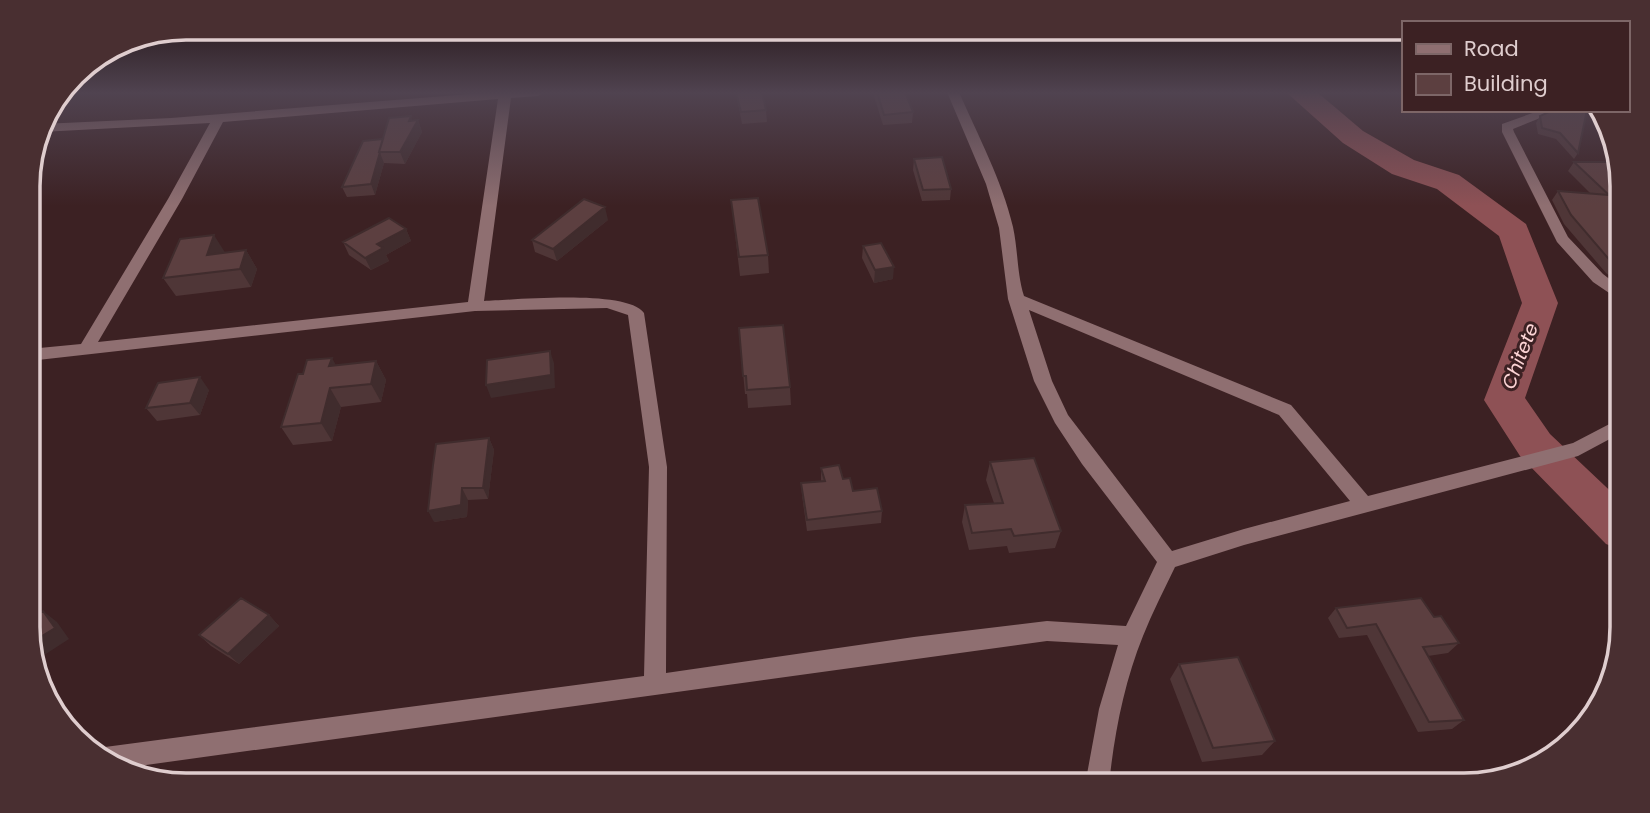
<svg xmlns="http://www.w3.org/2000/svg" width="1650" height="813" font-family="Poppins,sans-serif">
<style>
.lines{fill:none;stroke-linecap:round;stroke-linejoin:round}
.river{fill:#8e5155;fill-rule:evenodd}
.street{fill:#8f6f71;fill-rule:evenodd}
.wall{fill:#4f3637}
.shaded-wall{fill:#402c2d}
.building{fill:#5c3f40;stroke:#402c2d;stroke-width:2}
.labels{text-anchor:middle;dominant-baseline:central;stroke-width:6;stroke-linejoin:round;paint-order:stroke}
.water-label{font-size:19px;font-style:italic;fill:#fcd4d5;stroke:#3c2123}
.rim{fill:none;stroke:#dfcdce;stroke-width:3.5}
</style>
<rect width="100%" height="100%" fill="#3c2123"/>
<g class="lines">
<!-- river -->
<path class="river" d="M 1286,92 L 1317,92 L 1363,131 L 1414,160 L 1459,175 L 1526,224 L 1558,303 L 1525,398 L 1550,434 L 1622,502 L 1622,550 L 1606,544 L 1520,456 L 1484,400 L 1522,303 L 1499,236 L 1437,189 L 1392,174 L 1343,143 Z"/>
<!-- street -->
<path class="street" d="M 495,92 L 544,92 L 538,96 L 511,98 L 484,301 C 515,300 627,289 644,313 L 667,467 L 666,673 L 914,637 L 1047,621 L 1126,626 L 1157,562 L 1082,464 L 1055,423 L 1034,381 L 1008,299 L 999,228 L 986,184 L 947,92 L 959,92 C 978,136 1002,180 1013,227 C 1018,250 1017,274 1024,296 L 1291,405 L 1368,496 L 1573,443 L 1621,418 L 1621,433 L 1578,456 L 1244,545 L 1175,567 C 1164,590 1152,613 1143,636 C 1124,683 1114,735 1109,785 L 1085,785 L 1099,709 L 1118,645 L 1047,641 L 117,769 L 97,751 L 105,747 L 644,676 L 649,467 L 628,315 L 607,308 L 475,311 L 29,361 L 29,349 L 81,344 L 168,199 L 210,123 L 41,132 L 42,124 L 171,118 ZM 498,99 L 468,302 L 98,342 L 182,199 L 223,122 ZM 1029,310 L 1279,415 L 1350,501 L 1244,529 L 1172,551 L 1068,415 L 1052,381 Z
M 1541,110 L 1560,110 L 1513,129 L 1514,132 L 1568,237 L 1603,274 L 1621,288 L 1621,301 L 1593,282 L 1557,242 L 1502,132 L 1502,124 Z"/>
</g>
<!-- wall -->
<path class="wall" d="M 736,92 L 762,92 L 766,110 L 767,122 L 742,124 Z
M 875,92 L 905,92 L 913,112 L 912,123 L 883,125 L 874,96 Z
M 1553,110 L 1600,110 L 1601,115 L 1587,112 L 1578,153 L 1574,159 L 1556,139 L 1538,134 L 1536,123 L 1540,116 Z
M 418,120 L 422,132 L 405,164 L 384,163 L 375,195 L 347,197 L 342,187 L 383,139 L 412,121 Z
M 914,159 L 951,189 L 950,200 L 922,201 L 913,170 Z
M 1574,162 L 1621,173 L 1621,285 L 1606,273 L 1564,224 L 1552,200 L 1558,191 L 1591,194 L 1568,171 Z
M 731,200 L 768,255 L 769,273 L 740,276 Z
M 608,220 L 557,261 L 535,252 L 532,240 Z
M 406,229 L 411,241 L 386,255 L 389,261 L 371,270 L 349,255 L 343,242 Z
M 863,246 L 893,279 L 874,283 L 862,258 Z
M 246,250 L 257,269 L 251,287 L 176,296 L 163,278 L 225,253 Z
M 739,328 L 790,387 L 791,405 L 748,408 L 747,394 L 745,394 Z
M 376,361 L 386,380 L 381,402 L 341,407 L 332,441 L 293,445 L 281,427 L 303,374 L 336,365 Z
M 209,390 L 200,415 L 157,421 L 146,408 Z
M 489,438 L 494,450 L 488,499 L 468,500 L 467,517 L 434,522 Z
M 990,462 L 1061,531 L 1055,548 L 1009,553 L 1007,546 L 969,550 L 962,522 L 965,505 L 994,503 L 986,480 Z
M 821,468 L 843,479 L 853,491 L 882,511 L 881,523 L 807,531 L 802,495 L 801,483 L 821,481 Z
M 1336,608 L 1434,617 L 1459,643 L 1448,653 L 1428,656 L 1464,720 L 1452,729 L 1418,732 L 1367,635 L 1339,638 L 1328,618 Z
M 269,615 L 279,626 L 239,664 L 211,646 L 199,635 Z
M 1179,664 L 1275,741 L 1262,755 L 1202,762 L 1170,679 Z"/>
<!-- shaded-wall -->
<path class="shaded-wall" d="M 411,116 L 414,126 L 418,120 L 422,132 L 405,164 L 400,152 Z
M 380,153 L 384,163 L 375,195 L 371,184 Z
M 605,207 L 608,220 L 557,261 L 553,249 Z
M 406,229 L 411,241 L 386,255 L 389,261 L 371,270 L 365,258 L 377,244 Z
M 214,235 L 226,254 L 207,255 Z
M 246,250 L 257,269 L 251,287 L 240,269 Z
M 894,267 L 893,279 L 874,283 L 875,270 Z
M 550,351 L 554,363 L 555,388 L 491,398 L 486,385 Z
M 332,358 L 342,376 L 329,366 Z
M 376,361 L 386,380 L 381,402 L 371,384 Z
M 200,377 L 209,390 L 200,415 L 190,403 Z
M 330,388 L 341,407 L 332,441 L 321,423 Z
M 489,438 L 494,450 L 488,499 L 483,488 Z
M 462,488 L 468,500 L 467,517 L 434,522 L 428,511 Z
M 43,611 L 57,622 L 69,639 L 35,661 L 29,647 L 29,644 Z
M 269,615 L 279,626 L 239,664 L 228,654 Z"/>
<!-- building -->
<path class="building" d="M 736,92 L 762,92 L 766,110 L 741,112 Z
M 877,92 L 905,92 L 913,112 L 884,115 Z
M 1553,110 L 1587,110 L 1578,153 L 1560,133 L 1542,128 L 1540,116 Z
M 411,116 L 409,121 L 418,120 L 400,152 L 379,152 L 389,118 Z
M 383,139 L 379,152 L 380,152 L 371,184 L 342,187 L 363,141 Z
M 942,157 L 951,189 L 923,190 L 914,159 Z
M 1574,162 L 1611,162 L 1621,173 L 1621,270 L 1613,264 L 1571,215 L 1558,191 L 1609,195 Z
M 758,198 L 768,255 L 739,257 L 731,200 Z
M 584,199 L 605,207 L 553,249 L 532,240 Z
M 389,218 L 406,229 L 377,244 L 383,248 L 365,258 L 343,242 Z
M 214,235 L 207,255 L 246,250 L 240,269 L 163,278 L 180,239 Z
M 881,243 L 894,267 L 875,270 L 863,246 Z
M 783,325 L 790,387 L 747,390 L 746,376 L 743,376 L 739,328 Z
M 550,351 L 551,375 L 486,385 L 487,360 Z
M 332,358 L 329,366 L 376,361 L 371,384 L 330,388 L 321,423 L 281,427 L 298,374 L 303,374 L 307,360 Z
M 200,377 L 190,403 L 146,408 L 158,383 Z
M 489,438 L 483,488 L 462,488 L 461,505 L 428,511 L 433,465 L 436,444 Z
M 1034,458 L 1061,531 L 1014,536 L 1011,529 L 972,533 L 965,505 L 1003,503 L 990,462 Z
M 839,465 L 843,479 L 850,478 L 853,491 L 877,488 L 882,511 L 807,520 L 801,483 L 825,481 L 821,468 Z
M 241,598 L 269,615 L 228,654 L 199,635 Z
M 1421,598 L 1434,617 L 1441,616 L 1459,643 L 1423,647 L 1464,720 L 1429,722 L 1376,624 L 1347,628 L 1336,608 Z
M 43,611 L 55,628 L 29,644 L 29,620 Z
M 1238,657 L 1275,741 L 1213,748 L 1179,664 Z"/>
<!-- sky -->
<linearGradient id="sky" x2="0" y2="1"><stop stop-color="#211213"/><stop offset="0.45" stop-color="#504350"/><stop offset="1" stop-color="#504350" stop-opacity="0"/></linearGradient>
<rect width="1650" height="206" fill="url(#sky)"/>
<g class="labels">
<!-- water labels -->
<g class="water-label">
<text transform="translate(1520 356) rotate(-69)">Chitete</text>
</g>
</g>
<!-- crop -->
<path d="M0 0H1650V813H0ZM186 40H1464A146 146 0 0 1 1610 186V627A146 146 0 0 1 1464 773H186A146 146 0 0 1 40 627V186A146 146 0 0 1 186 40Z" fill="#492f31" fill-rule="evenodd"/>
<path class="rim" d="M186 40H1464A146 146 0 0 1 1610 186V627A146 146 0 0 1 1464 773H186A146 146 0 0 1 40 627V186A146 146 0 0 1 186 40Z"/>
<!-- legend -->
<rect x="1402" y="21" width="228" height="91" fill="#3c2123" stroke="#7d6667" stroke-width="2"/>
<rect x="1416" y="44" width="35" height="10" fill="#8f6f71" stroke="#7d6667" stroke-width="2"/>
<text x="1464" y="56" font-size="21" fill="#dfcdce">Road</text>
<rect x="1416" y="74" width="35" height="21" fill="#5c3f40" stroke="#7d6667" stroke-width="2"/>
<text x="1464" y="91" font-size="21" fill="#dfcdce">Building</text>
</svg>
